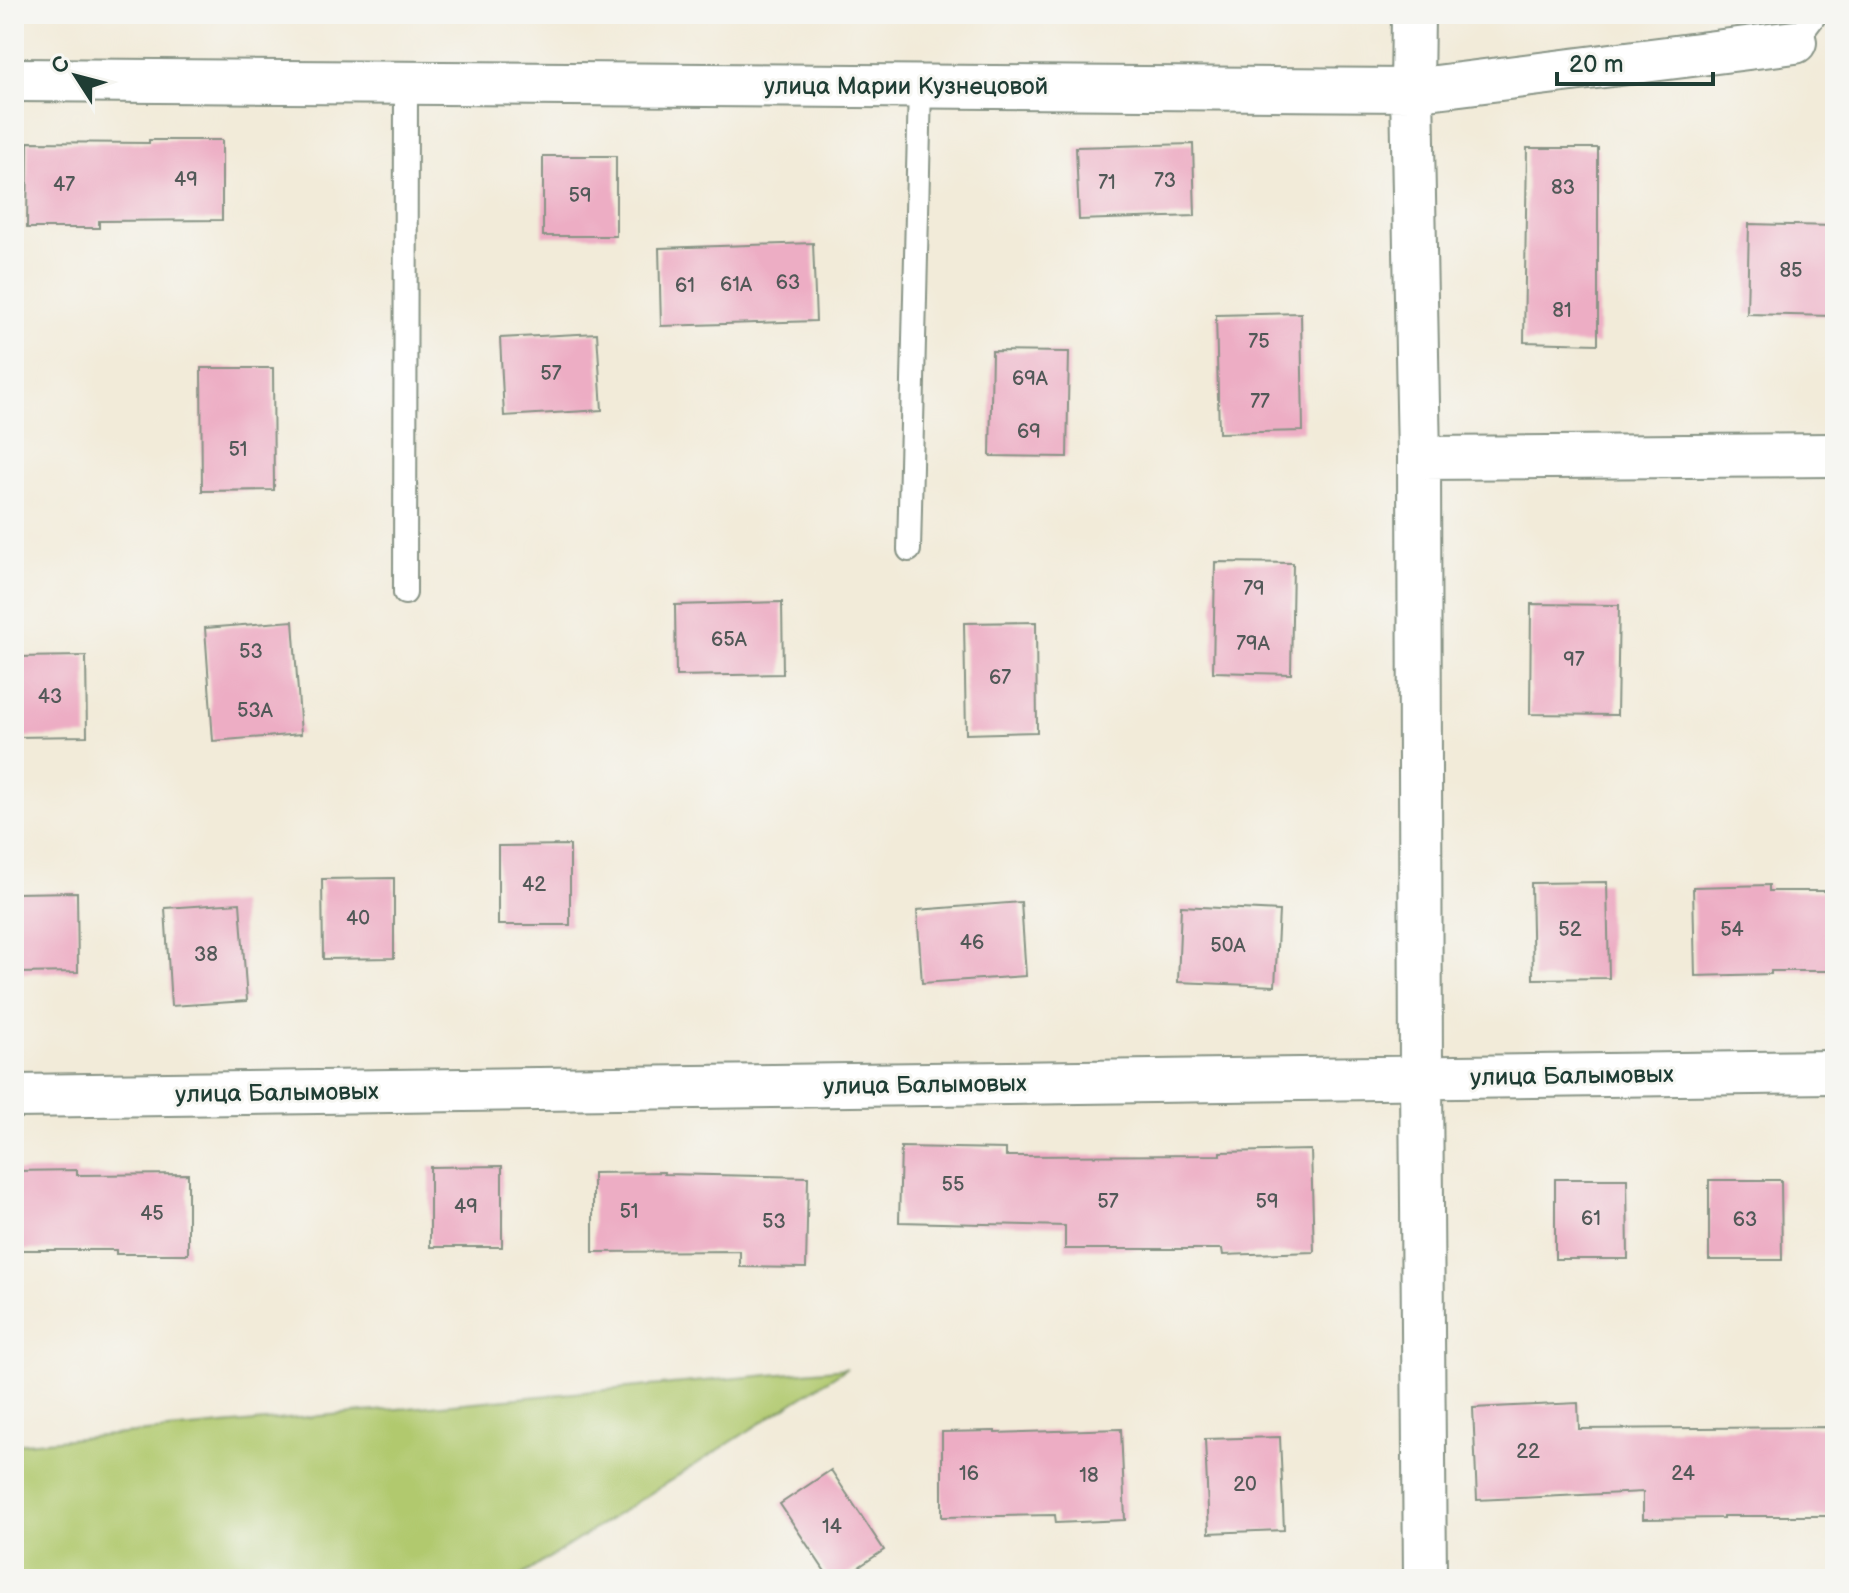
<svg xmlns="http://www.w3.org/2000/svg" width="1849" height="1593" font-family="'Balsamiq Sans',sans-serif">
<style>
.green{fill:#b1c96e;stroke:#688351;stroke-width:2}
.building{fill:#edadc4}
.lines{fill:none;stroke-linecap:round;stroke-linejoin:round}
.lane-casing{stroke:#889486;stroke-width:26}
.street-casing{stroke:#889486;stroke-width:46}
.lane{stroke:#fff;stroke-width:22}
.street{stroke:#fff;stroke-width:42}
.labels{text-anchor:middle;dominant-baseline:central;stroke-width:6;stroke-linejoin:round;paint-order:stroke}
.number-label{font-size:20px;fill:#525958}
.street-label{font-size:24px;fill:#1f3d34;stroke:#f6f6f2}
</style>
<rect width="100%" height="100%" fill="#f6f6f2"/>
<filter id="ink" filterUnits="userSpaceOnUse"><feTurbulence type="fractalNoise" baseFrequency=".0125" numOctaves="2"/><feDisplacementMap in="SourceGraphic" scale="16" xChannelSelector="R" yChannelSelector="G"/><feConvolveMatrix kernelMatrix="1 2 1 2 8 2 1 2 1" color-interpolation-filters="sRGB"/></filter>
<filter id="wash" filterUnits="userSpaceOnUse"><feTurbulence type="fractalNoise" baseFrequency=".006" numOctaves="4" result="noise"/><feDisplacementMap in="SourceGraphic" scale="32" xChannelSelector="R" yChannelSelector="G"/><feGaussianBlur stdDeviation="1.8" result="paint"/><feColorMatrix in="noise" values="0 0 0 0 0 0 0 0 0 0 0 0 0 0 0 0 0 1.4 0 .05"/><feComposite in="paint" operator="in"/></filter>
<g filter="url(#wash)">
<rect width="100%" height="100%" fill="#f2ebd9"/>
<!-- green -->
<path class="green" d="M 847,1368 L 516,1579 L 14,1579 L 14,1444 Z"/>
<g id="blocks">
<!-- building -->
<path class="building" d="M 149,140 L 222,140 L 222,220 L 99,221 L 99,228 L 27,228 L 28,142 L 149,143 Z
M 1193,144 L 1195,216 L 1079,220 L 1076,147 Z
M 1527,148 L 1598,148 L 1598,344 L 1524,342 Z
M 543,156 L 616,156 L 616,236 L 543,236 Z
M 1749,224 L 1835,226 L 1833,316 L 1747,314 Z
M 813,243 L 816,321 L 661,326 L 659,248 Z
M 1301,313 L 1303,431 L 1219,433 L 1216,315 Z
M 597,333 L 602,410 L 504,416 L 500,338 Z
M 992,351 L 1069,352 L 1067,457 L 990,456 Z
M 201,368 L 273,368 L 274,490 L 202,491 Z
M 1215,562 L 1293,563 L 1291,674 L 1213,672 Z
M 782,602 L 783,674 L 676,676 L 675,605 Z
M 1531,604 L 1619,605 L 1617,715 L 1530,714 Z
M 293,621 L 301,734 L 213,741 L 205,628 Z
M 1036,622 L 1037,732 L 966,734 L 964,623 Z
M 86,656 L 87,736 L 14,737 L 14,657 Z
M 570,845 L 570,925 L 498,925 L 498,846 Z
M 394,878 L 394,958 L 323,959 L 322,879 Z
M 1607,882 L 1609,978 L 1533,979 L 1531,883 Z
M 1769,885 L 1769,891 L 1835,891 L 1835,971 L 1771,971 L 1771,974 L 1695,976 L 1693,887 Z
M 77,892 L 78,972 L 14,973 L 14,893 Z
M 1021,902 L 1026,976 L 922,983 L 917,910 Z
M 240,903 L 247,1001 L 171,1006 L 165,908 Z
M 1181,906 L 1279,911 L 1275,986 L 1178,982 Z
M 901,1147 L 1006,1149 L 1006,1156 L 1220,1155 L 1220,1152 L 1311,1150 L 1314,1252 L 1223,1255 L 1222,1249 L 1065,1249 L 1065,1226 L 899,1222 Z
M 502,1166 L 502,1247 L 430,1247 L 430,1167 Z
M 77,1170 L 77,1175 L 188,1174 L 188,1254 L 116,1254 L 116,1250 L 14,1250 L 14,1171 Z
M 664,1172 L 664,1174 L 808,1177 L 806,1268 L 740,1267 L 740,1251 L 593,1252 L 593,1173 Z
M 1555,1179 L 1627,1179 L 1628,1259 L 1555,1259 Z
M 1709,1180 L 1781,1180 L 1782,1260 L 1709,1260 Z
M 1578,1403 L 1579,1429 L 1835,1427 L 1835,1516 L 1723,1516 L 1723,1518 L 1643,1519 L 1643,1492 L 1477,1500 L 1473,1408 Z
M 1121,1429 L 1125,1520 L 1056,1523 L 1055,1515 L 942,1517 L 942,1432 L 995,1431 L 995,1433 Z
M 1280,1437 L 1284,1530 L 1209,1533 L 1205,1439 Z
M 831,1470 L 884,1550 L 841,1579 L 830,1579 L 780,1504 Z"/>
</g>
</g>
<g filter="url(#ink)">
<use href="#blocks" fill-opacity="0" stroke="#889486" stroke-width="2"/>
<g class="lines">
<!-- lane casing -->
<g class="lane-casing">
<path id="lane" d="M 1795,42 L 1816,14
M 909,550 L 920,87
M 405,593 L 406,83"/>
</g>
<!-- street casing -->
<g class="street-casing">
<path id="street" d="M 1413,14 L 1412,90 L 1419,458 L 1421,1079 L 1425,1579
M 14,80 L 1412,90 L 1795,42
M 1419,458 L 1835,455
M 14,1096 L 1835,1072"/>
</g>
<!-- lane -->
<use href="#lane" class="lane"/>
<!-- street -->
<use href="#street" class="street"/>
</g>
</g>
<g class="labels">
<!-- number labels -->
<g class="number-label">
<text x="186" y="180">49</text>
<text x="1165" y="181">73</text>
<text x="1107" y="183">71</text>
<text x="64" y="185">47</text>
<text x="1563" y="188">83</text>
<text x="580" y="196">59</text>
<text x="1791" y="271">85</text>
<text x="788" y="283">63</text>
<text x="736" y="285">61А</text>
<text x="685" y="286">61</text>
<text x="1562" y="311">81</text>
<text x="1259" y="342">75</text>
<text x="551" y="374">57</text>
<text x="1030" y="379">69А</text>
<text x="1260" y="402">77</text>
<text x="1029" y="432">69</text>
<text x="238" y="450">51</text>
<text x="1254" y="589">79</text>
<text x="729" y="640">65А</text>
<text x="1253" y="644">79А</text>
<text x="251" y="652">53</text>
<text x="1574" y="660">97</text>
<text x="1000" y="678">67</text>
<text x="50" y="697">43</text>
<text x="255" y="711">53А</text>
<text x="534" y="885">42</text>
<text x="358" y="919">40</text>
<text x="1570" y="930">52</text>
<text x="1732" y="930">54</text>
<text x="972" y="943">46</text>
<text x="1228" y="946">50А</text>
<text x="206" y="955">38</text>
<text x="953" y="1185">55</text>
<text x="1108" y="1202">57</text>
<text x="1267" y="1202">59</text>
<text x="466" y="1207">49</text>
<text x="629" y="1212">51</text>
<text x="152" y="1214">45</text>
<text x="1591" y="1219">61</text>
<text x="1745" y="1220">63</text>
<text x="774" y="1222">53</text>
<text x="1528" y="1452">22</text>
<text x="969" y="1474">16</text>
<text x="1683" y="1474">24</text>
<text x="1089" y="1476">18</text>
<text x="1245" y="1485">20</text>
<text x="832" y="1527">14</text>
</g>
<!-- street labels -->
<g class="street-label">
<text x="906" y="86">улица Марии Кузнецовой</text>
<text transform="translate(1572 1076) rotate(-1)">улица Балымовых</text>
<text transform="translate(925 1085) rotate(-1)">улица Балымовых</text>
<text transform="translate(277 1093) rotate(-1)">улица Балымовых</text>
</g>
</g>
<!-- margin -->
<rect width="1849" height="1593" fill="none" stroke="#f6f6f2" stroke-width="48"/>
<!-- north arrow -->
<g transform="translate(76 76) rotate(306)" stroke="#f6f6f2" stroke-width="6" paint-order="stroke">
<path d="M0-6L14 30L0 20L-14 30Z" fill="#1f3d34"/>
<text y="-12" font-size="22" font-weight="bold" text-anchor="middle" fill="#1f3d34">С</text>
</g>
<!-- scale -->
<path d="M1557 72v12h156v-12" fill="none" stroke="#1f3d34" stroke-width="4"/>
<text x="1569" y="72" font-size="24" fill="#1f3d34" stroke="#f6f6f2" stroke-width="6" paint-order="stroke">20 m</text>
</svg>
